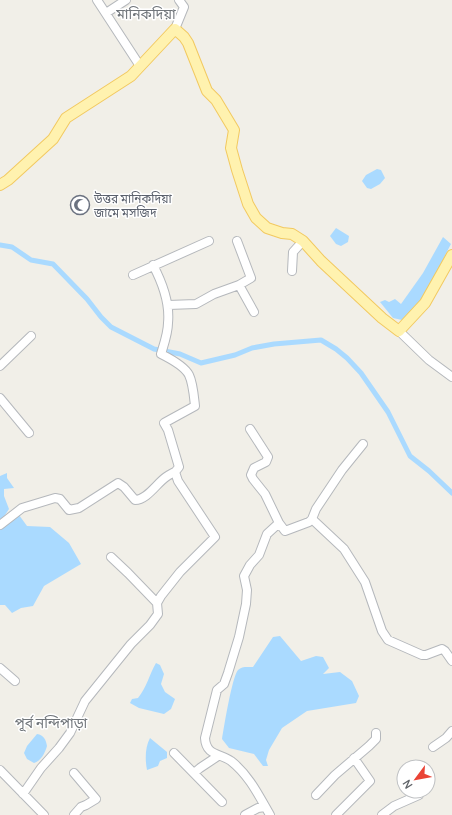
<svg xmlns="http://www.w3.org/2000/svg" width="452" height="815" font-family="Manrope,'Noto Sans Bengali',sans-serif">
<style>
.water{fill:#aadaff}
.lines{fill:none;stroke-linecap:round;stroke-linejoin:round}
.canal{stroke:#aadaff;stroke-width:5}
.minor-casing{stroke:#b5b8bc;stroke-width:10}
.major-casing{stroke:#f2c960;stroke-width:12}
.minor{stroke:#fff;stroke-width:8}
.major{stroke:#fff2af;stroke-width:10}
.labels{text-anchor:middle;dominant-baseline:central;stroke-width:3;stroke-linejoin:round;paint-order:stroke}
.worship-label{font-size:12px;fill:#5b616d;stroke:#fff;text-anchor:start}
.quarter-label{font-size:14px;fill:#70757a;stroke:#fff}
</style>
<rect width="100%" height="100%" fill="#f1efe8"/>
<!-- water -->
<path class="water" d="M 377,169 L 381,170 L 385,178 L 380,184 L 371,189 L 367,188 L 362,181 L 366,175 Z
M 336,228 L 349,236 L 348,242 L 341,246 L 336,244 L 330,236 Z
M 443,237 L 451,244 C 438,268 424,305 402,320 L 393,318 L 380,302 L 385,300 L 389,302 L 395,299 L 401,304 L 423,273 Z
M 7,473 L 7,478 L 14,488 L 4,489 L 4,496 L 9,509 L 3,518 L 0,519 L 0,476 Z
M 19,515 L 27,526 L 50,527 L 69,543 L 81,564 L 44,586 L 33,606 L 21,608 L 12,613 L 5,605 L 0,605 L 0,528 Z
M 280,636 L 301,661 L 316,656 L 323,657 L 329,668 L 323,674 L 340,672 L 352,681 L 359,696 L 356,703 L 307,711 L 282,728 L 269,750 L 266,760 L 268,766 L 263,766 L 254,754 L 229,748 L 222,739 C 224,727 232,677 238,670 C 242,666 247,667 253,667 L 273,637 Z
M 156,663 L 160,665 L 164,674 L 161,684 L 165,692 L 175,699 L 171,709 L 164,714 L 139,708 L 130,703 L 132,699 L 138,698 C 147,687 149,675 156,663 Z
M 37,734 C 44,735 46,740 47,746 C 45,753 41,761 34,763 L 27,759 L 24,753 L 27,746 Z
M 150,738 L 167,752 L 167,758 L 160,761 L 158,766 L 147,770 C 145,760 145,747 150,738 Z"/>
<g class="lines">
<!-- canal -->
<path class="canal" d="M 0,245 L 12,247 L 31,260 L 53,264 L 87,299 L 101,317 L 111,327 L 154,349 L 180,354 L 201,363 L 235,355 L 252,348 L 274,344 L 321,340 L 336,349 L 347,358 L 361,373 L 388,412 L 410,456 L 429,471 L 452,493"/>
<!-- minor casing -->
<g class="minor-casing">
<path id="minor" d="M 97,0 L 140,66
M 106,13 L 126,0
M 175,29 L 184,7 L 179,0
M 292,271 L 293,252 L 303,241
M 133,275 L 209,241
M 239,285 L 254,312
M 168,305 L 196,304 L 214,294 L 239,285 L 251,278 L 237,241
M 399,331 L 429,360 L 452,377
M 0,366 L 31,336
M 0,398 L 29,433
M 250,429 L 268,457 L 266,462 L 254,468 L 251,475 L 253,479 L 265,494 L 279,523 L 267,534 L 259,555 L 250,565 L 244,576 L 247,590 L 246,604 L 239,637 L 228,673 L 224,684 L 217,690 L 205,738 C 206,756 220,753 231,761 C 249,775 259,796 270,815
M 312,519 L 344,549 L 365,582 L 382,631 L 388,640 L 422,655 L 426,655 L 442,649 L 445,651 L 452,661
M 279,523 L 285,531 L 309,522 L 312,519 L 316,509 L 342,470 L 363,444
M 0,525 L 22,508 L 55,498 L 60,499 L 69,510 L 79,508 L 118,483 L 124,487 L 135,500 C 147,500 157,483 166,477 C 169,475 172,473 175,472
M 111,557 L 128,573 L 157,603
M 0,668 L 15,681
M 433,747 L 446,738 L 452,731
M 174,753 L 222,802
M 0,770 L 44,815
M 74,773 L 96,799 L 86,805 L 81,807 L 74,815
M 194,773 L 200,768 L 218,756
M 23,794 L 41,768 L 59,748 L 70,733 L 85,701 L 131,644 L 150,625 L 158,614 L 157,603 L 161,596 L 180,572 L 215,537 L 178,481 L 175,472 L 179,467 L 168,430 L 164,423 L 195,406 C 194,397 193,383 189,375 C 185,367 169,358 161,354 C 164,344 168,333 168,323 C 170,303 162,282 153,265
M 316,795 L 335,775 L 369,746 L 376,739 L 376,733
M 245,815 L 258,808 L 265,807
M 336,815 L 370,781 L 354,758
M 382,815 L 394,806 L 419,795"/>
</g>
<!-- major casing -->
<g class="major-casing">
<path id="major" d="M 0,185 L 8,180 L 53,139 L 66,118 L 131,76 L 175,29 L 184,37 L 188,43 L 207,91 L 216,100 L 234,130 L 231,148 L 237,170 L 248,204 L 256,218 L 267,228 L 282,233 L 292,234 L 303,241 L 321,261 L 382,318 L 399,331 L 425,303 L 452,255"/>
</g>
<!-- minor -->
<use href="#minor" class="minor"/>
<!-- major -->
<use href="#major" class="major"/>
</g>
<!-- icons -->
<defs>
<g id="mosque-ring" transform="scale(1)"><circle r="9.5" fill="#fff" stroke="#6b7280" stroke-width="1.5"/><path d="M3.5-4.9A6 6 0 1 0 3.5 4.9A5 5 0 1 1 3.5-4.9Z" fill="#6b7280"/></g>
</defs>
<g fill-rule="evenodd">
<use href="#mosque-ring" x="80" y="205"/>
</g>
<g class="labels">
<!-- worship labels -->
<g class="worship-label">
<text x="94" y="198">উত্তর মানিকদিয়া<tspan x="94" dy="14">জামে মসজিদ</tspan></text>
</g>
<!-- quarter labels -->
<g class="quarter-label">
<text x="146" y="13">মানিকদিয়া</text>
<text x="51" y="722">পূর্ব নন্দিপাড়া</text>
</g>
</g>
<!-- north arrow -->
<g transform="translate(416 779) rotate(238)"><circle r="19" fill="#ffffff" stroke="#bfc1c3"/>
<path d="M0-3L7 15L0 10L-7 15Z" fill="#ea4335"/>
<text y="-6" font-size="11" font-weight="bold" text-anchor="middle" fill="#5f6368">N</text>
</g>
</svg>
